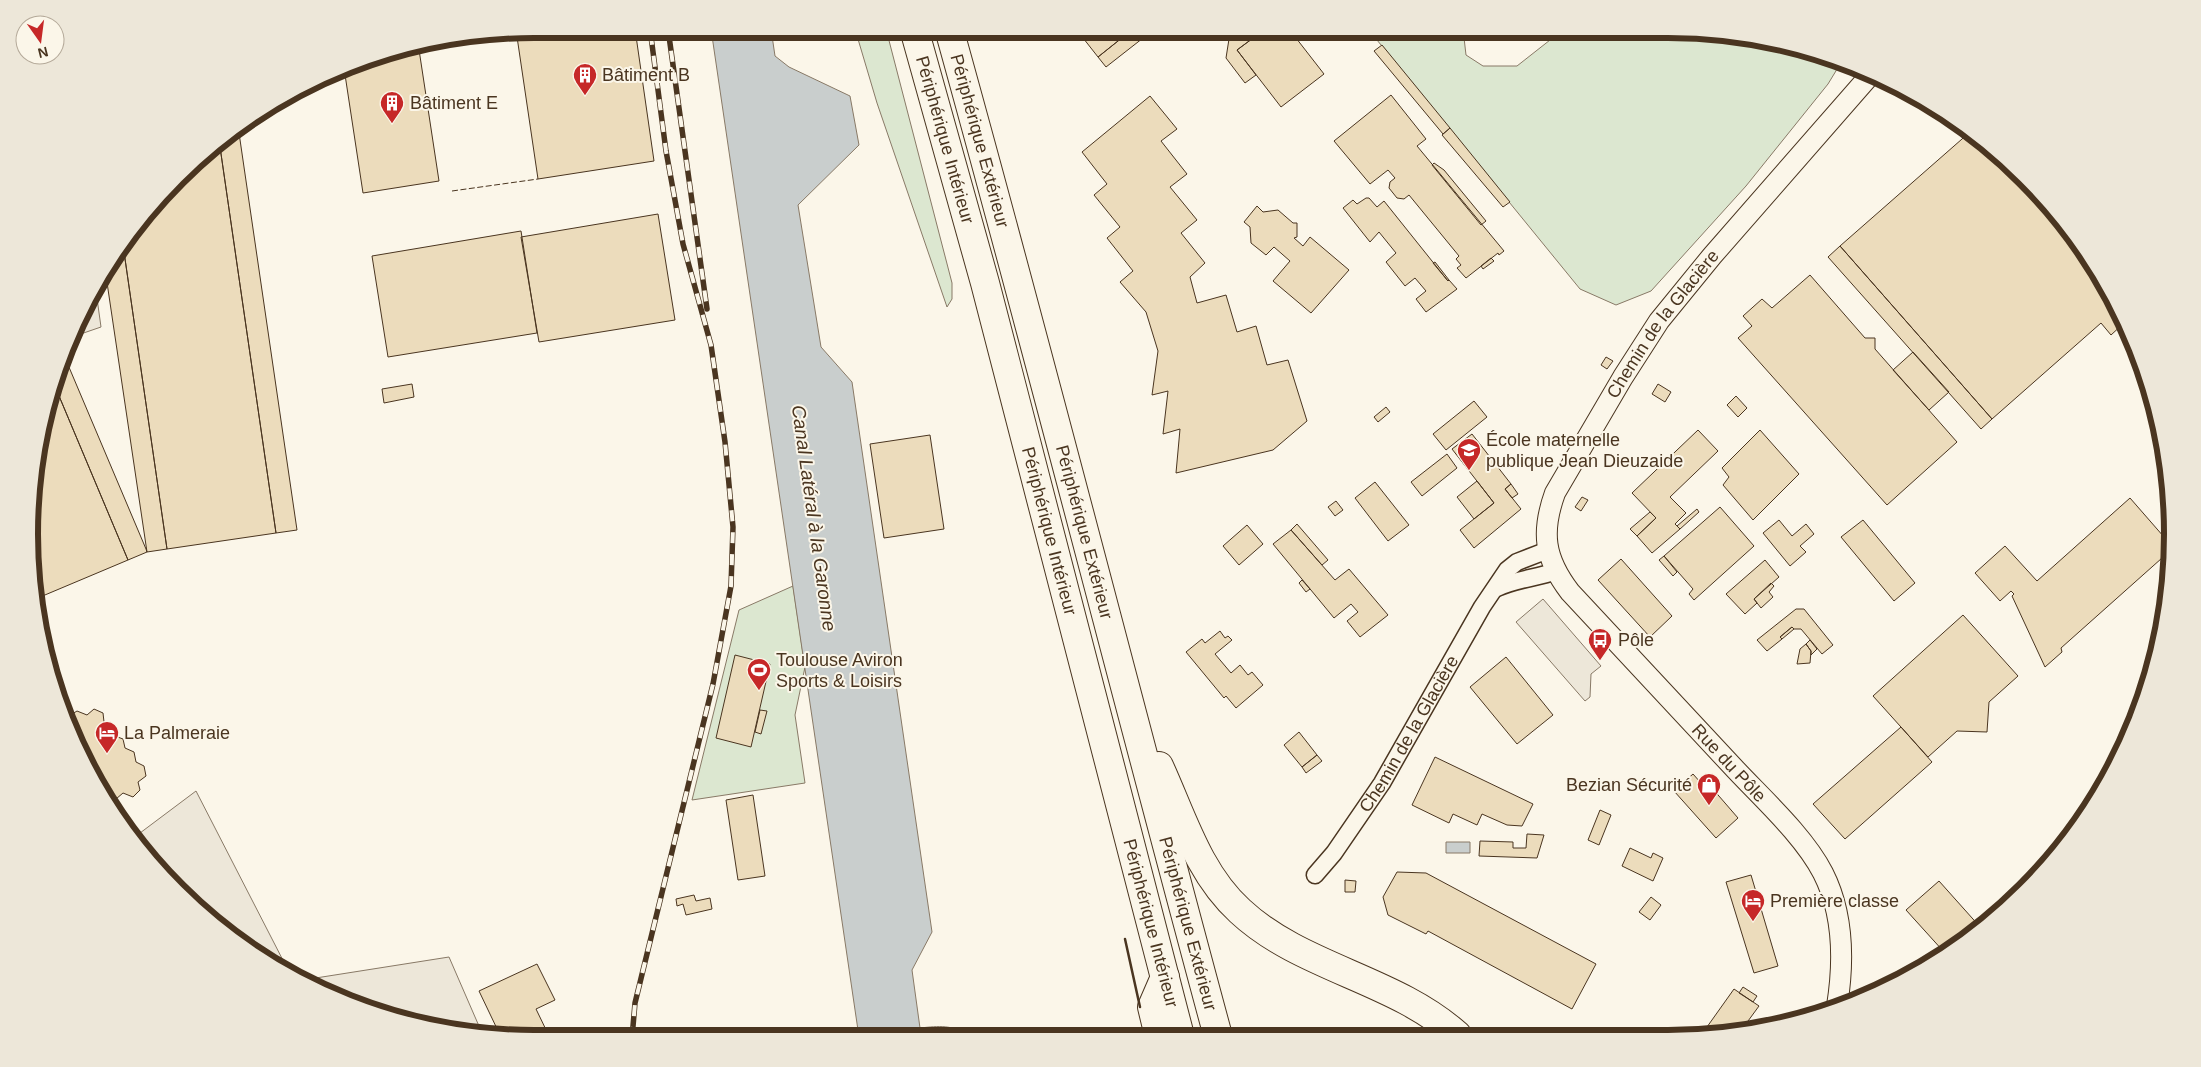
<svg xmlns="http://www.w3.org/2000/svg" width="2201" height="1067" font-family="Arial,sans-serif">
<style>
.green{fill:#dce7d0;stroke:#887966}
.parking{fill:#ede7d9;stroke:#887966}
.water{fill:#c9cecd;stroke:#887966}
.building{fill:#ecdcbc;stroke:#4a3520}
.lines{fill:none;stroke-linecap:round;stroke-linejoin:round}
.minor-casing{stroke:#4a3520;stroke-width:19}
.tertiary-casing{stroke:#4a3520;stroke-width:22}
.motorway-casing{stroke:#4a3520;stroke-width:30}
.minor{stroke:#fbf6e9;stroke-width:16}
.tertiary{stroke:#fbf6e9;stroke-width:20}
.motorway{stroke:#fbf6e9;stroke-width:28}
.rail-casing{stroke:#4a3520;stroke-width:5.5}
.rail{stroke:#fbf6e9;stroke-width:4;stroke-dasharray:11;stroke-linecap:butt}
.fence{stroke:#4a3520;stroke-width:1;stroke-dasharray:6 2.5;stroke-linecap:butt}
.wall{stroke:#4a3520;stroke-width:2.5}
.labels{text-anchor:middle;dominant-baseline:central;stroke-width:4;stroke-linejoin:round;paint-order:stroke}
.poi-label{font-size:18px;fill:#4a3520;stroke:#fbf6e9;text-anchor:start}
.street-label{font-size:18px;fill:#4a3520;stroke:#fbf6e9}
.water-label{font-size:19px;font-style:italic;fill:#4a3520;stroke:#fbf6e9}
.rim{fill:none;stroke:#4a3520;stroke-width:6}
</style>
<rect width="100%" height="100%" fill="#fbf6e9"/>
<!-- green -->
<path class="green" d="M 855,29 L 886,29 L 952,283 L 952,299 L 947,307 L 877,103 Z
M 1368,29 L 1463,29 L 1466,55 L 1483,66 L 1517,66 L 1564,29 L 1668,29 L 1766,39 L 1842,61 L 1828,84 L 1746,186 L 1651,291 L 1616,305 L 1580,289 Z
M 793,586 L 805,667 L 795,715 L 805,783 L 692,800 L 739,610 Z"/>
<!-- parking -->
<path class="parking" d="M 95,284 L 101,327 L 69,338 L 69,337 Z
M 1543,599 L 1601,666 L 1591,674 L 1590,697 L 1585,701 L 1516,622 Z
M 196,791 L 289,972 L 253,953 L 200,913 L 132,839 Z
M 449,957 L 482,1033 L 435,1028 L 340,1000 L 303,980 Z"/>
<!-- water -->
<path class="water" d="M 711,29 L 771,29 L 775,56 L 789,67 L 850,96 L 859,145 L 798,205 L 821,347 L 852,382 L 932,932 L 912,970 L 920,1028 C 939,1026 953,1024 970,1037 L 859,1037 Z
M 1446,842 L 1470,842 L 1470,853 L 1446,853 Z"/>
<!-- building -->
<path class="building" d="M 534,29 L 635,29 L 654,161 L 538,179 L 516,30 Z
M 1076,29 L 1133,29 L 1098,57 Z
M 1133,29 L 1151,29 L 1152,31 L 1106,67 L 1098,57 Z
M 1243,29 L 1251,29 L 1256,36 L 1237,50 L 1256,75 L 1245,83 L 1226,58 L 1229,39 Z
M 1265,29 L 1289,29 L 1324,74 L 1281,107 L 1237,50 Z
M 418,43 L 439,181 L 363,193 L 344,68 L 371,56 Z
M 1382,45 L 1450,128 L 1443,134 L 1374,51 Z
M 1391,95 L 1426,139 L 1417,146 L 1504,251 L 1499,255 L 1498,253 L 1466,278 L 1457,268 L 1461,265 L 1456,259 L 1459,256 L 1409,195 L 1404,199 L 1397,198 L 1389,188 L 1390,182 L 1395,178 L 1388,170 L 1370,184 L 1334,141 Z
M 1150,96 L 1177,129 L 1161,141 L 1187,174 L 1170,187 L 1197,220 L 1181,233 L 1205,263 L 1190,277 L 1197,303 L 1226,295 L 1237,332 L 1256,326 L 1267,365 L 1288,360 L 1307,421 L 1273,450 L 1176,473 L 1180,429 L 1163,434 L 1168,391 L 1152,395 L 1158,351 L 1146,312 L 1120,282 L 1133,271 L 1107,238 L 1120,227 L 1094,195 L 1107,184 L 1082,152 Z
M 1924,101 L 1943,111 L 1937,116 Z
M 238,126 L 297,530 L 276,533 L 219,140 Z
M 1450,128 L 1510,202 L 1503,207 L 1442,135 Z
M 1970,132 L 2025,177 L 2087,253 L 2124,323 L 2111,335 L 2101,323 L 1992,419 L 1840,246 Z
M 219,140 L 276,533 L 167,549 L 123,245 L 154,200 Z
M 1434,163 L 1444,170 L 1486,221 L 1481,225 L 1432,165 Z
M 1366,198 L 1369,198 L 1377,207 L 1384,201 L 1448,281 L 1449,280 L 1457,289 L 1426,312 L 1416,299 L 1426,291 L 1415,278 L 1405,286 L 1386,262 L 1396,253 L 1379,232 L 1370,242 L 1343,208 L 1353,200 L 1357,204 Z
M 1257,206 L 1263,212 L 1278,210 L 1293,223 L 1297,223 L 1297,237 L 1294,238 L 1303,246 L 1310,237 L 1349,270 L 1311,313 L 1273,281 L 1290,261 L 1274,247 L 1266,255 L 1251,243 L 1250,227 L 1244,222 Z
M 658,214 L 675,320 L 539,342 L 521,237 Z
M 521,231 L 537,333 L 388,357 L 372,256 Z
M 123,245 L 167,549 L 147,552 L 105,269 Z
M 1840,246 L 1992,419 L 1981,429 L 1828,257 Z
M 1491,258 L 1494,261 L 1483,269 L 1481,266 Z
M 1435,262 L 1449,280 L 1448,281 L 1433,263 Z
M 1810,275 L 1865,338 L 1875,338 L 1875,349 L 1957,442 L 1887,505 L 1738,338 L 1752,326 L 1743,316 L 1762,299 L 1772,308 Z
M 1913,352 L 1949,392 L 1929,410 L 1893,370 Z
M 63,353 L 146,549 L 147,552 L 128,560 L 54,384 Z
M 1606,357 L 1613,361 L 1607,369 L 1601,365 Z
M 54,384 L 128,560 L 33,600 L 30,501 L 39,435 Z
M 412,384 L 414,397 L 384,403 L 382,389 Z
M 1658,384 L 1671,392 L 1665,402 L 1652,394 Z
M 1736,396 L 1747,408 L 1738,417 L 1727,405 Z
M 1474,401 L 1487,417 L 1446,450 L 1433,434 Z
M 1386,407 L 1390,412 L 1378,422 L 1374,417 Z
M 1698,430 L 1718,451 L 1670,497 L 1686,513 L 1675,524 L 1680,529 L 1652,553 L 1637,536 L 1656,518 L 1632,493 Z
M 1760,430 L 1799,474 L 1753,520 L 1723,485 L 1729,477 L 1722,468 Z
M 1472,434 L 1511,484 L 1505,489 L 1521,509 L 1474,548 L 1460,530 L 1494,503 L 1452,449 Z
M 930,435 L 944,529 L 884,538 L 870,444 Z
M 1447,454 L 1457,468 L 1422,496 L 1411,482 Z
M 1477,481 L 1494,503 L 1474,519 L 1457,497 Z
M 1375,482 L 1409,525 L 1388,541 L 1355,498 Z
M 1511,484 L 1518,494 L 1512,498 L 1505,489 Z
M 1582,497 L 1588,500 L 1581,511 L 1575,507 Z
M 2130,498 L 2171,545 L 2171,550 L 2061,648 L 2062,652 L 2045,667 L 2012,596 L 2014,594 L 2011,591 L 2000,601 L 1975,573 L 2005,546 L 2037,581 Z
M 1336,501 L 1343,510 L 1335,516 L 1328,507 Z
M 1720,507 L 1754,546 L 1694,600 L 1689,594 L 1693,589 L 1664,556 Z
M 1697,509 L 1699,512 L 1680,529 L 1677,526 Z
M 1650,512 L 1656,518 L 1637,536 L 1630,529 Z
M 1779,520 L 1792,536 L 1806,524 L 1814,534 L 1800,546 L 1806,552 L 1790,566 L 1763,533 Z
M 1863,520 L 1915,583 L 1894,601 L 1841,537 Z
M 1297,524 L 1328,560 L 1322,565 L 1291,530 Z
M 1247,525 L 1263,544 L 1239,565 L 1223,546 Z
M 1291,530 L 1335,580 L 1349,569 L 1388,615 L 1360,637 L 1347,621 L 1358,612 L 1351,604 L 1334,618 L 1273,544 Z
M 1664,556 L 1677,572 L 1673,576 L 1659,560 Z
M 1621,559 L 1672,616 L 1650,637 L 1598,580 Z
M 1765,560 L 1779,577 L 1754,599 L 1757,603 L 1745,614 L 1726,594 Z
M 1302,580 L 1310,589 L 1306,592 L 1299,583 Z
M 1771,583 L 1774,586 L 1769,592 L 1773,597 L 1761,608 L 1754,599 Z
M 1796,609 L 1804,609 L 1833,645 L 1822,654 L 1801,629 L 1794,629 L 1792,627 L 1780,637 L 1782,639 L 1767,651 L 1757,640 Z
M 1963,615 L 2018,676 L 1989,702 L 1987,732 L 1957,731 L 1928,757 L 1873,696 Z
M 1792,627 L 1794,629 L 1782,639 L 1780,637 Z
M 1220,631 L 1225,638 L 1228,636 L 1232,640 L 1215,654 L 1231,673 L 1240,665 L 1248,675 L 1252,672 L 1263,685 L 1236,708 L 1226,696 L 1224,698 L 1186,652 L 1202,639 L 1205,643 Z
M 1810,640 L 1817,649 L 1811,655 L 1811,651 L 1806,644 Z
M 1806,644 L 1811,651 L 1810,663 L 1797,664 L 1800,649 Z
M 735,655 L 770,664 L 751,747 L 716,738 Z
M 1506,657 L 1553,715 L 1517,744 L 1470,687 Z
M 94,709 L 103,713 L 104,722 L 113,726 L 115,736 L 123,739 L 125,748 L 134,752 L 136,762 L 144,766 L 146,776 L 138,782 L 140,790 L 133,797 L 123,793 L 116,799 L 106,797 L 81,757 L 69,728 L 71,727 L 69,716 L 77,711 L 87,715 Z
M 760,710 L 767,711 L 761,734 L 755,732 Z
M 1901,727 L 1932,762 L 1845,839 L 1813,804 Z
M 1299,732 L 1317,755 L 1302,767 L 1284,745 Z
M 1317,755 L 1322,761 L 1306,773 L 1302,767 Z
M 1435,757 L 1533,804 L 1522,826 L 1507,825 L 1482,814 L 1477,825 L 1453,814 L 1449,823 L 1412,805 Z
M 1693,774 L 1709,792 L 1712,788 L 1738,818 L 1716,838 L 1674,791 Z
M 753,795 L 765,876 L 738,880 L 726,800 Z
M 1600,810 L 1611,815 L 1599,845 L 1588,840 Z
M 1527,834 L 1544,835 L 1537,858 L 1479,856 L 1480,841 L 1513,842 L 1513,848 L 1526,848 Z
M 1630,848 L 1651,858 L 1653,853 L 1663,858 L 1653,881 L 1622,866 Z
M 1397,872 L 1426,873 L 1596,964 L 1572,1009 L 1428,931 L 1426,934 L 1388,915 L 1383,897 Z
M 1751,875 L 1778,966 L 1754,973 L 1726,882 Z
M 1345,880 L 1356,881 L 1355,892 L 1345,892 Z
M 1939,881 L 1981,928 L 1975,934 L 1944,952 L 1906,910 Z
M 694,895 L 696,901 L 710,898 L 712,909 L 686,915 L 683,904 L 677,906 L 676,899 Z
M 1651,897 L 1661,905 L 1650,920 L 1639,912 Z
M 537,964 L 555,1000 L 536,1009 L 550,1038 L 500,1035 L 479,991 Z
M 1743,987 L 1757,996 L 1753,1002 L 1739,993 Z
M 1734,989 L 1759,1006 L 1740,1032 L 1702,1034 Z"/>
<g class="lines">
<!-- minor casing -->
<g class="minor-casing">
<g id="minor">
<path d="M 1497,588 C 1516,579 1537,578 1556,571"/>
<path id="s1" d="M 1315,875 L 1334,853 L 1382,783 L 1482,607 L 1507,570 L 1517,562 L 1548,550"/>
</g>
</g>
<!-- tertiary casing -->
<g class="tertiary-casing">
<g id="tertiary">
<path id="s2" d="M 1837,1006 C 1844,962 1844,914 1823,873 C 1804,836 1763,799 1735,769 C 1680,710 1625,651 1570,592 C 1544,558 1541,532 1555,493 L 1623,377 L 1659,321 L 1712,256 L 1872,73"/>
</g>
</g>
<!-- motorway casing -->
<g class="motorway-casing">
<g id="motorway">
<path id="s3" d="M 914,29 L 985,283 L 1180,1036"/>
<path id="s4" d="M 949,29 C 1042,363 1127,700 1218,1036"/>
<path d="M 1159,766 C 1182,816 1198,873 1240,911 C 1301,968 1395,979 1457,1035"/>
<path d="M 1159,1036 L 1152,1007 L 1165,977"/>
</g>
</g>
<!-- minor -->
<use href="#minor" class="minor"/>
<!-- tertiary -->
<use href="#tertiary" class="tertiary"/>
<!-- motorway -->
<use href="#motorway" class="motorway"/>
<!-- rail casing -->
<g class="rail-casing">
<path id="rail" d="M 668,29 L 707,309
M 632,1038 L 635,1003 L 713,684 L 731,586 L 733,527 L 725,442 L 711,345 L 683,244 L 666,151 L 650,29"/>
</g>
<!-- rail -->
<use href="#rail" class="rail"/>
<!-- fence -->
<path class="fence" d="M 452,191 L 538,179"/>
<!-- wall -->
<path class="wall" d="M 1125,939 L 1140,1007"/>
</g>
<!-- icons -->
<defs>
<g id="building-pin" transform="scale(1.25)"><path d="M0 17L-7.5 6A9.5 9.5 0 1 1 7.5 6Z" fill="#c62828" stroke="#fbf6e9"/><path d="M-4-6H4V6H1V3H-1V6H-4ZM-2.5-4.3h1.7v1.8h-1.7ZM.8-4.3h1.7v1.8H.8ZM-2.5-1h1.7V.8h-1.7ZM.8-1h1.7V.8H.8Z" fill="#fff"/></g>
<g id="school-pin" transform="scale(1.25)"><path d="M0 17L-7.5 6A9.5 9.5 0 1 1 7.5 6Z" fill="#c62828" stroke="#fbf6e9"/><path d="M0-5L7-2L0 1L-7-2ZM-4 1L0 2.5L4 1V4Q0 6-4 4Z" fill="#fff"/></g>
<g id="bus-pin" transform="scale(1.25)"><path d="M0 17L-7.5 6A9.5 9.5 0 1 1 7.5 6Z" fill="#c62828" stroke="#fbf6e9"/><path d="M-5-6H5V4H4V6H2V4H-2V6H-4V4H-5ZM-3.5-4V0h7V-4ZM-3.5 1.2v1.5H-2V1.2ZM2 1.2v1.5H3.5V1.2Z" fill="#fff"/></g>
<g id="stadium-pin" transform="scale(1.25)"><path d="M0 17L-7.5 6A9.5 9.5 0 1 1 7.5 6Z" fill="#c62828" stroke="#fbf6e9"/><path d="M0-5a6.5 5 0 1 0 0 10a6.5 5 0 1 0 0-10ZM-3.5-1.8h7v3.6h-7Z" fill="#fff"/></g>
<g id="hotel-pin" transform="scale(1.25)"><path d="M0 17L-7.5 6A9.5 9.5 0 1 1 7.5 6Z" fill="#c62828" stroke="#fbf6e9"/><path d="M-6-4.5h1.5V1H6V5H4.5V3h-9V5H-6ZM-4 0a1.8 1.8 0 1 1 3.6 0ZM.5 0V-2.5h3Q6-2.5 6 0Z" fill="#fff"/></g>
<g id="shop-pin" transform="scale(1.25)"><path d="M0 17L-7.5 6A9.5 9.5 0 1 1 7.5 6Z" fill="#c62828" stroke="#fbf6e9"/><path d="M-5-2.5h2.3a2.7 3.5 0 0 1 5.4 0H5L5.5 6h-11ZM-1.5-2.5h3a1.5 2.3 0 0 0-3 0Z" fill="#fff"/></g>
</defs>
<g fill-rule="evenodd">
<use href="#building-pin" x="585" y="75"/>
<use href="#building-pin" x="392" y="103"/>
<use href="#school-pin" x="1469" y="450"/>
<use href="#bus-pin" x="1600" y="640"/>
<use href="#stadium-pin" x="759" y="670"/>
<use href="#hotel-pin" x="107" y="733"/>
<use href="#shop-pin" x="1709" y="785"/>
<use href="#hotel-pin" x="1753" y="901"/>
</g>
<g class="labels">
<!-- poi labels -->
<g class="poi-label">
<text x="602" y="75">Bâtiment B</text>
<text x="410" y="103">Bâtiment E</text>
<text x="1486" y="440">École maternelle<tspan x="1486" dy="21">publique Jean Dieuzaide</tspan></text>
<text x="1618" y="640">Pôle</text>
<text x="776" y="660">Toulouse Aviron<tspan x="776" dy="21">Sports &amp; Loisirs</tspan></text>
<text x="124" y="733">La Palmeraie</text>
<text x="1692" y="785" text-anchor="end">Bezian Sécurité</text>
<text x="1770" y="901">Première classe</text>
</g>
<!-- street labels -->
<g class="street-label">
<text stroke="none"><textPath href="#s3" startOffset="115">Périphérique Intérieur</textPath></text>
<text stroke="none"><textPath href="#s4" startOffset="116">Périphérique Extérieur</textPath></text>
<text stroke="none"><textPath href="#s2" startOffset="821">Chemin de la Glacière</textPath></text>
<text stroke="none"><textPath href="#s3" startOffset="520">Périphérique Intérieur</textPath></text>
<text stroke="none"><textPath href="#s4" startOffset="521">Périphérique Extérieur</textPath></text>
<text stroke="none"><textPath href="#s1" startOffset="170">Chemin de la Glacière</textPath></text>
<text transform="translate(1729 763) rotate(47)">Rue du Pôle</text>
<text stroke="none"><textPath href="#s3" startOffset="925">Périphérique Intérieur</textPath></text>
<text stroke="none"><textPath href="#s4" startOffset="926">Périphérique Extérieur</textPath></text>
</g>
<!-- water labels -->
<g class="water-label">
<text transform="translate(814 518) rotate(82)">Canal Latéral à la Garonne</text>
</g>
</g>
<!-- crop -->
<path d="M0 0H2201V1067H0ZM534 38H1668A496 496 0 0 1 2164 534V534A496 496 0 0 1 1668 1030H534A496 496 0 0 1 38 534V534A496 496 0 0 1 534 38Z" fill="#ede7d9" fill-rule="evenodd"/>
<path class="rim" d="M534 38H1668A496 496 0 0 1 2164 534V534A496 496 0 0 1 1668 1030H534A496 496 0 0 1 38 534V534A496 496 0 0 1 534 38Z"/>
<!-- north arrow -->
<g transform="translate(40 40) rotate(166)"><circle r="24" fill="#fbf6e9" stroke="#b4a999"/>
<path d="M0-4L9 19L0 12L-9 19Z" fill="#c62828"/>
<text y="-8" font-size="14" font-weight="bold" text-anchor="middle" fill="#4a3520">N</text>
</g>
</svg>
